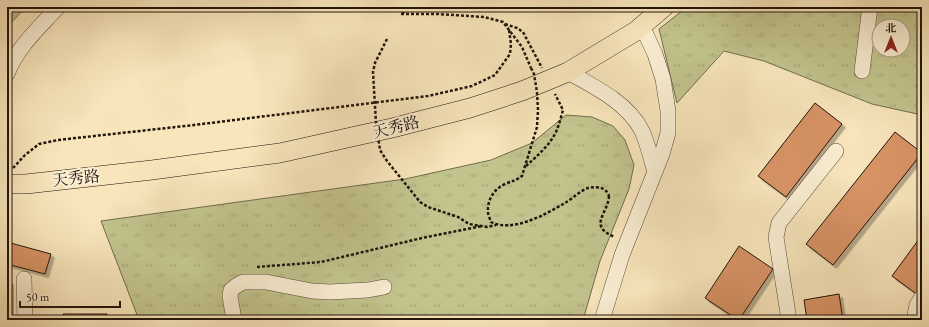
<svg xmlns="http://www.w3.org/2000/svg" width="929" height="327" font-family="'EB Garamond','Noto Serif SC',serif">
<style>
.grass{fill:url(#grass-tufts);stroke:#716c4d;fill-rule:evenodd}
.building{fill:#d89366;stroke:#20150d;filter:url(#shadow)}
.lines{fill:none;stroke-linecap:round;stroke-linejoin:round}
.minor-casing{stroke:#564938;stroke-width:16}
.major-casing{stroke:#20150d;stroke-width:20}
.path{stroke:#20150d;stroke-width:2.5;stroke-dasharray:3 2;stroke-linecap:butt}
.minor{stroke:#faeed3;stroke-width:15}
.major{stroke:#f8e5bb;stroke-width:19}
.path-bridge{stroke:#20150d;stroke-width:2.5;stroke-dasharray:3 2;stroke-linecap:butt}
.labels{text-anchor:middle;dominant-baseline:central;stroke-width:4;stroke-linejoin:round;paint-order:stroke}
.street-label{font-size:16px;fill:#20150d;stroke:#faeed3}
</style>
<defs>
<pattern id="grass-tufts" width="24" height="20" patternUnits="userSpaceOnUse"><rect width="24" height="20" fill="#c2c38d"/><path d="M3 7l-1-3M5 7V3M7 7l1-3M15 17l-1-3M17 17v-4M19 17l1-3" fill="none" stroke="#a6a778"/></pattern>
<filter id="shadow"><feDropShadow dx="3.5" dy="3.5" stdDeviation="0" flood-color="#0004"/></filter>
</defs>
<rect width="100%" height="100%" fill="#f8e5bb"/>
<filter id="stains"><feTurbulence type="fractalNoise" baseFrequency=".005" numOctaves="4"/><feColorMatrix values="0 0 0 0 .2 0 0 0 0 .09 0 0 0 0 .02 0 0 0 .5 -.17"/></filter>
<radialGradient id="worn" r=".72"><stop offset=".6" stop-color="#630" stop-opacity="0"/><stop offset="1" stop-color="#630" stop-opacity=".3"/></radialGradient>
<!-- grass -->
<path class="grass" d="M 7,7 L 26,7 L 7,27 Z
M 687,7 L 922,7 L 922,115 L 872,104 L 764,61 L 724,51 L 677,103 L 659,29 ZM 879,26 L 903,26 L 903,50 L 879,50 Z
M 566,115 L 592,117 L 613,126 L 625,140 L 634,165 L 629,189 L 600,261 L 583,320 L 139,320 L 101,221 L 405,179 L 491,160 L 532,143 Z
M 7,283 L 13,285 L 13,320 L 7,320 Z"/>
<!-- building -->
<path class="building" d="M 815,103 L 842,124 L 786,197 L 758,176 Z
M 895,132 L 922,153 L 833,265 L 806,244 Z
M 922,235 L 922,290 L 918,295 L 892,276 Z
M 7,242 L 51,254 L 45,274 L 7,264 Z
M 739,246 L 773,269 L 739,320 L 738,320 L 705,298 Z
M 839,294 L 843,320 L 807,320 L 804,300 Z
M 63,314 L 107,314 L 107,320 L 63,320 Z"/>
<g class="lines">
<!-- minor casing -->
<g class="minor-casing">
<path id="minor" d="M 862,71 L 870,7
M 568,72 C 595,87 628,103 642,131 C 648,144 651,159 655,172
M 7,74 C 17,47 39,28 58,7
M 24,279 L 25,320
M 234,320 L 230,296 L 231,290 L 236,286 L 243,282 L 266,282 L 312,291 L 330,292 L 368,290 L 384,287
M 602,320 L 622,255 L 662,154 L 668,133 L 668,111 L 663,79 L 655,54 L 642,26
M 789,320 L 776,237 L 779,223 L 836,151
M 914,320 L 917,305 L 922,297"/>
</g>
<!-- major casing -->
<g class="major-casing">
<path id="major" d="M 7,184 L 26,184 L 152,170 L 280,153 L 392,128 L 470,108 L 522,91 L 568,72 L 636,31 L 664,7"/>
</g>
<!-- path -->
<path class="path" d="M 401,14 L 438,14 L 484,17 L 503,22 L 522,47 L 531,68
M 402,14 L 409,7
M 505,24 L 517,28 L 523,32 L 542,68
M 526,166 C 537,156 549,146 556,132 C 559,125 561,117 563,110 L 555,94
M 13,168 L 25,155 L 39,144 L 58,140 L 194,125 L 428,96 L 472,86 L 495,75 L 510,54 L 511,44 L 509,30
M 609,196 C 608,214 587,226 615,237
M 257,267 L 321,262 L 422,238 L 482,226"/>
<!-- minor -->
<use href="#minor" class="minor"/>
<!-- major -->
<use href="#major" class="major"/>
<!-- path-bridge -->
<path class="path-bridge" d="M 387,39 L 375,63 L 373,72 L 376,123 L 380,150 L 387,161 L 412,192 L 420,202 L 428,207 L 458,217 L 469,224 L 487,227 L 496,225
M 531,68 L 534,74 L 537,92 L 538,110 L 537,127 L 522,176 C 517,180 512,181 505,184 C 494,189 487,200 488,212 C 488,215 490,219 491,222 C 513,233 546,214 565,203 C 572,199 581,190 588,188 C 597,186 606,187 609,196"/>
</g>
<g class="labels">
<!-- street labels -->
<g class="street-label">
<text transform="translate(396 127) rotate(-14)">天秀路</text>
<text transform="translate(76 178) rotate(-6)">天秀路</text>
</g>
</g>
<!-- margin -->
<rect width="929" height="327" fill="none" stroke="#f8e5bb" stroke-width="24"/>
<rect x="8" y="8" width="913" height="311" fill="none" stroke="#20150d" stroke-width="2"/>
<rect x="12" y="12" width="905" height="303" fill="none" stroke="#20150d"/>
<!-- north arrow -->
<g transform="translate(891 38)"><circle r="19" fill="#faeed3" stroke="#a39784"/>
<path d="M0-3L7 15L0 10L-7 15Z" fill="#8f2418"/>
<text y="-6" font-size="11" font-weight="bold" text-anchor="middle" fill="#20150d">北</text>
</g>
<!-- scale -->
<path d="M20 301v6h100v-6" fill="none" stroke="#20150d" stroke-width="2"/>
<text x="26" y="301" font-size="12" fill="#20150d" stroke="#faeed3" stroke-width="3" paint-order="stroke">50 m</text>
<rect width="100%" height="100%" filter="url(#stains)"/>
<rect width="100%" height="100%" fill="url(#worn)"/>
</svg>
